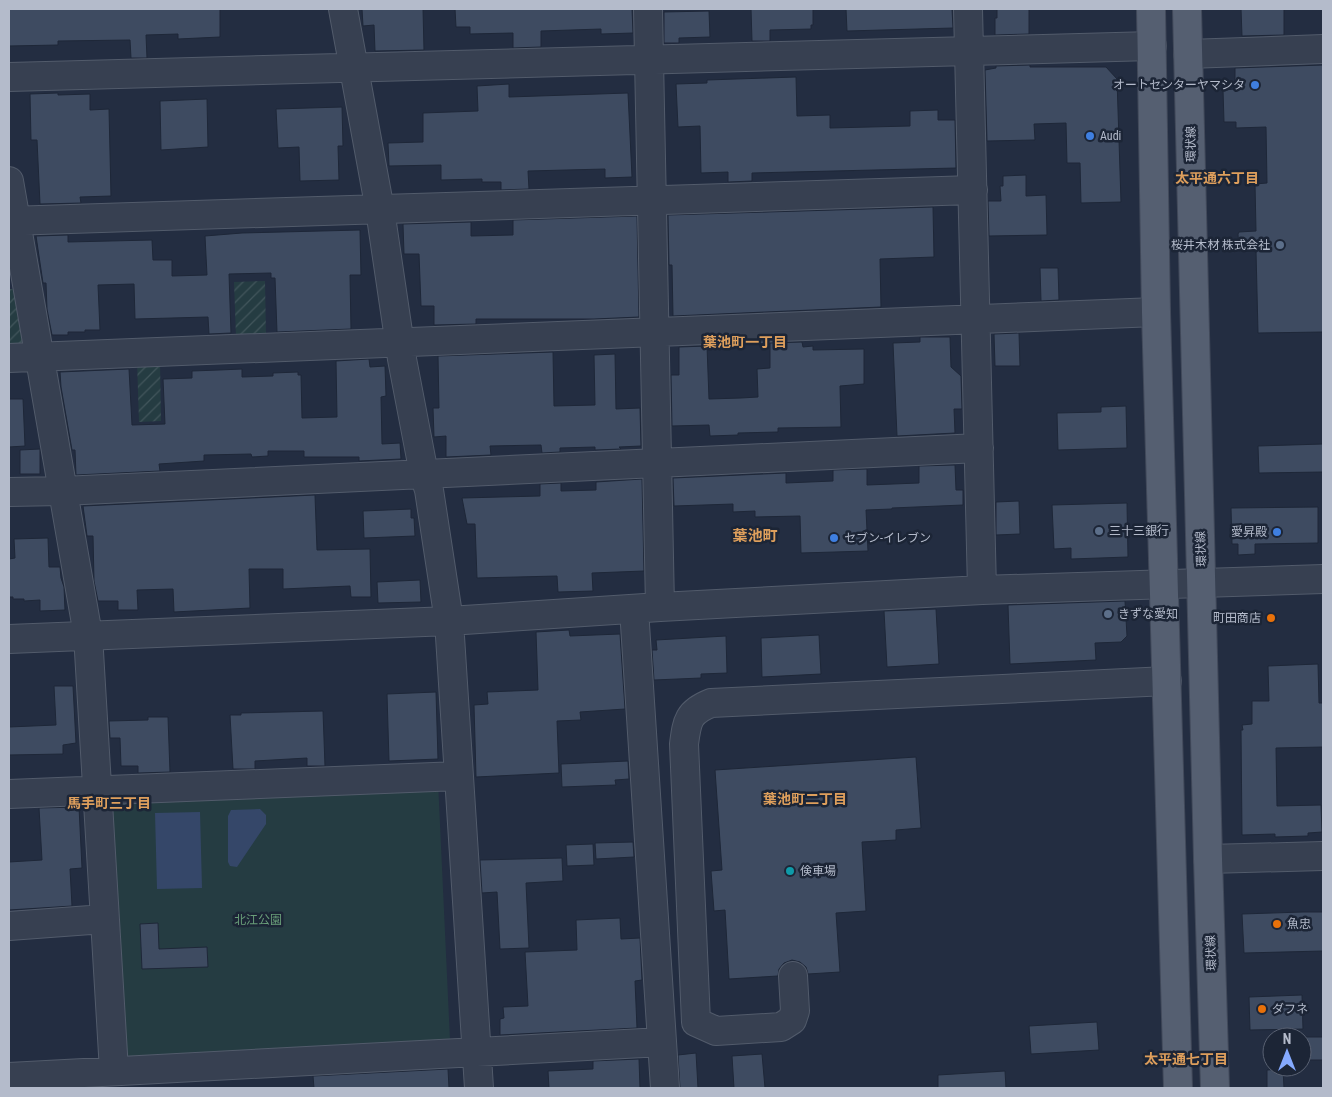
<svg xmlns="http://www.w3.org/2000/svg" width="1332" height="1097" font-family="'Roboto Condensed','Noto Sans JP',sans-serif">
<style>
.green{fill:#253c42}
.garden{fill:url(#garden-furrows)}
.water{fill:#354769}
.building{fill:#3e4b61;stroke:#1e2738}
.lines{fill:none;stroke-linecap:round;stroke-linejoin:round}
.minor-casing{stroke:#525b6b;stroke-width:30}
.major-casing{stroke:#41495a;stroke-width:30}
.minor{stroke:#374051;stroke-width:28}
.major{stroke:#555f71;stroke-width:28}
.shop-dot{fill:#3f7fe0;stroke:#1c2536;stroke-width:2}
.service-dot{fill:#5c6f8a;stroke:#1c2536;stroke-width:2}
.food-dot{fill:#e8710a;stroke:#1c2536;stroke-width:2}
.culture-dot{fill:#0f9aa8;stroke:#1c2536;stroke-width:2}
.labels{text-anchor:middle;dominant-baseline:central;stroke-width:5;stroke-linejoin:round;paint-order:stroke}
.poi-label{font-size:12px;fill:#b4bbcb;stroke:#1c2536;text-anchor:start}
.street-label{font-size:12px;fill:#b4bbcb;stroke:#1c2536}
.park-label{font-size:12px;fill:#699e79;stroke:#1c2536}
.neighbourhood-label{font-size:14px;font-weight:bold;fill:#de9f5c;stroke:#1c2536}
.quarter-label{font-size:15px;font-weight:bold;fill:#de9f5c;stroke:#1c2536}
</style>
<defs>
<pattern id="garden-furrows" width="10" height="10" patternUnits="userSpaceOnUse" patternTransform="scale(1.25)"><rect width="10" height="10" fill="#253c42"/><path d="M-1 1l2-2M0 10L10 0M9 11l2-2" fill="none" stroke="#42565c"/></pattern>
</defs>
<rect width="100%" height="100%" fill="#232d41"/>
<!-- green -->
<path class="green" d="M 438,781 L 450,1040 L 130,1058 L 127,1055 L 110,797 Z"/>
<!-- garden -->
<path class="garden" d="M 265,281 L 266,336 L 236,337 L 234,282 Z
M 9,289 L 16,289 L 25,342 L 20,348 L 9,348 Z
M 137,361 L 160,361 L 161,421 L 139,422 Z"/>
<!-- water -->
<path class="water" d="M 260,809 L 266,815 L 266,824 L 237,867 L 230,866 L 228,862 L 228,816 L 231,810 Z
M 200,812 L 202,888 L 157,889 L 155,813 Z"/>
<!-- building -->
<path class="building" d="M 9,9 L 220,9 L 220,37 L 178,39 L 178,34 L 146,35 L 147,58 L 131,58 L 130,40 L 58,41 L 58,45 L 9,46 Z
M 362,9 L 423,9 L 424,50 L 375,51 L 374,25 L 363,26 Z
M 455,9 L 632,9 L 633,33 L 601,34 L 601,29 L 541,31 L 541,47 L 513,48 L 513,33 L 470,34 L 470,27 L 456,27 Z
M 751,9 L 813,9 L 813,25 L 811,25 L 811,29 L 770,30 L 770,41 L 752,41 Z
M 846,9 L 952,9 L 953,28 L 847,31 Z
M 997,9 L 1029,9 L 1029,34 L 995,35 L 995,18 L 997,18 Z
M 1241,9 L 1284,9 L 1284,35 L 1242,36 Z
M 709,11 L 710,37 L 679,38 L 679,43 L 664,43 L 664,12 Z
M 1030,65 L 1030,67 L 1106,67 L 1117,79 L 1121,202 L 1081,203 L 1080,163 L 1067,163 L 1066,123 L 1034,124 L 1035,140 L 987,141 L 985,70 L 996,68 L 996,66 Z
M 1323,65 L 1323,332 L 1258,333 L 1256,251 L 1239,251 L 1238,234 L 1239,232 L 1256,231 L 1255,184 L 1267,183 L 1266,127 L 1236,128 L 1236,122 L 1224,122 L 1223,90 L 1235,89 L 1235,68 Z
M 796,77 L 797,116 L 830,115 L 830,128 L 910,126 L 910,111 L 938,110 L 938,120 L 955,120 L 956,168 L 752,173 L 752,181 L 728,182 L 728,172 L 701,173 L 700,126 L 678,127 L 676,84 L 707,83 L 707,80 Z
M 509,84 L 509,97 L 628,93 L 632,177 L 605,178 L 605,169 L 528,171 L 529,189 L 501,190 L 501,182 L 482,182 L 482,179 L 441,180 L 441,165 L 389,166 L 388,143 L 423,142 L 423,113 L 478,111 L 477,86 Z
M 58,93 L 58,95 L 90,94 L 90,110 L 109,109 L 111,196 L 80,197 L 81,203 L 40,204 L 37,140 L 31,140 L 30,94 Z
M 207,99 L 208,147 L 161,150 L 160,101 Z
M 342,107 L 343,146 L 338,146 L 339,180 L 300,181 L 299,147 L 278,148 L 276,109 Z
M 1026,175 L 1026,196 L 1046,195 L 1047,235 L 989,236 L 988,201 L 1001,201 L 1000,186 L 1003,186 L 1003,176 Z
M 933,207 L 934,257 L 880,259 L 881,307 L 673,316 L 672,265 L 669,265 L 668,215 Z
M 637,216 L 639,317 L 594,319 L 476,319 L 476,324 L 434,325 L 434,306 L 421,306 L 419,254 L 404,254 L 403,224 L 471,222 L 471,236 L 513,235 L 513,220 Z
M 360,230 L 361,275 L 350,275 L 351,329 L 277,332 L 275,278 L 271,278 L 271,273 L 229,274 L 231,333 L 209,334 L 208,317 L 135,319 L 134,284 L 98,285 L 100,330 L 85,330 L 85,332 L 68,332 L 68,335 L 52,335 L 47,309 L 46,283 L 43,283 L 36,236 L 68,235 L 68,242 L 152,240 L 153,260 L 172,260 L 172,276 L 207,275 L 205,236 L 242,233 Z
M 1040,268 L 1058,268 L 1059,300 L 1041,301 Z
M 1019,333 L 1020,366 L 995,366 L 994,334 Z
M 920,337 L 950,337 L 951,367 L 961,376 L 962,409 L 954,409 L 955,433 L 897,436 L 893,343 L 920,342 Z
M 802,342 L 803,347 L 813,346 L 813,350 L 864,349 L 864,384 L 840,386 L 841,427 L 778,428 L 778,432 L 738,433 L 738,435 L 710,436 L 709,425 L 672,426 L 671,375 L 679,375 L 679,347 L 707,346 L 709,399 L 741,398 L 758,397 L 757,369 L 770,368 L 770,343 Z
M 553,352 L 554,406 L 595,405 L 594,355 L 615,354 L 616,409 L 640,408 L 641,446 L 619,447 L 621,449 L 595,450 L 595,447 L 560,448 L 560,452 L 542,453 L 541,445 L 490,446 L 491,455 L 446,457 L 446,436 L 434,437 L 433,408 L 439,408 L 438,356 Z
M 369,359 L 370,367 L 385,366 L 386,396 L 381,397 L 382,444 L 400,443 L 401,459 L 359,461 L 359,457 L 304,457 L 304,451 L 268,451 L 268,456 L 252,457 L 251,454 L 204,455 L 204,461 L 159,464 L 160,471 L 76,475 L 75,450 L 72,450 L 61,387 L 60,372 L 129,369 L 132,425 L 165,424 L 163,379 L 192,378 L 192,371 L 219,370 L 242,369 L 242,377 L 273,376 L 273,373 L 298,372 L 298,375 L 301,375 L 302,418 L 337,417 L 336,361 Z
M 9,399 L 23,399 L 25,446 L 9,447 Z
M 1126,406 L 1127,448 L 1058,450 L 1057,413 L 1101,412 L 1101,407 Z
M 1323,444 L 1323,472 L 1259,473 L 1258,446 Z
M 40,449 L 40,474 L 20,474 L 20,450 Z
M 955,465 L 956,490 L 963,490 L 963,505 L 892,508 L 892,509 L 866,510 L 868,551 L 801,553 L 800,516 L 755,517 L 755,511 L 733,512 L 733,504 L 674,506 L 673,478 L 786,473 L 786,483 L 833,481 L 833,470 L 867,469 L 867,485 L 919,483 L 919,466 Z
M 642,479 L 644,571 L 592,573 L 593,591 L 558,592 L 557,576 L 477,578 L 475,524 L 467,524 L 462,498 L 540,496 L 540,484 L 561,483 L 561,491 L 596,490 L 596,482 Z
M 315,495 L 317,550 L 370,549 L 371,597 L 351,597 L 350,586 L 283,589 L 283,569 L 249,569 L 250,608 L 174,612 L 173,589 L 137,590 L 138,610 L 118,610 L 118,601 L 98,601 L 94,581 L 93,536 L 87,536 L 83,506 Z
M 1019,501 L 1020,534 L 996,535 L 996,502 Z
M 1127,503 L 1128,557 L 1071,559 L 1071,548 L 1054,549 L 1052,505 Z
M 1318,507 L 1318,543 L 1255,544 L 1255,554 L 1238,555 L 1238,544 L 1232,544 L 1231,508 Z
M 411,509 L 411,518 L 414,518 L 415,536 L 364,538 L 363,511 Z
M 48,538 L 49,567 L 60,567 L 61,578 L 64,587 L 65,610 L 40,611 L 40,600 L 24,601 L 24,599 L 13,599 L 13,597 L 9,597 L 9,559 L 15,558 L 14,539 Z
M 420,580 L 421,602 L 378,603 L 377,582 Z
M 1125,601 L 1127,636 L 1121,642 L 1095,643 L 1096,660 L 1010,664 L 1008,605 Z
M 936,609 L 939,664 L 887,667 L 884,611 Z
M 569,630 L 570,636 L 620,634 L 625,709 L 580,712 L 581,720 L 557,721 L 559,773 L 476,777 L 474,705 L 488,704 L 487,692 L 538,690 L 536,632 Z
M 819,635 L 821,674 L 762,677 L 761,638 Z
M 726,636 L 727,673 L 701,674 L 701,678 L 654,680 L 652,650 L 657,650 L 656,640 Z
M 1318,664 L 1319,703 L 1323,703 L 1323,747 L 1276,748 L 1277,806 L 1321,805 L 1322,832 L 1308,833 L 1308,836 L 1275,837 L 1275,834 L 1242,835 L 1241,730 L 1243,730 L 1242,725 L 1252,724 L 1252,701 L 1269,701 L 1268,666 Z
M 54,686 L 73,686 L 76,743 L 63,745 L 63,754 L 9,755 L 9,727 L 56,725 Z
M 436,692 L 438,759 L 389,761 L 387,694 Z
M 323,711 L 325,766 L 307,766 L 307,758 L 255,761 L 255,769 L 233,769 L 230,715 L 241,715 L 241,713 Z
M 148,717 L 168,717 L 170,772 L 138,773 L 138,766 L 121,766 L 120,738 L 110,738 L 109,721 L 148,720 Z
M 916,757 L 921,828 L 896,830 L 896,840 L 862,842 L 866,911 L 836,913 L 840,972 L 808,974 L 806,967 L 800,962 L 792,960 L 784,963 L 779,969 L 778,976 L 729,979 L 725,910 L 714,911 L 711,871 L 722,870 L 715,770 Z
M 628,761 L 629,779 L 615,780 L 616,785 L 562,787 L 561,764 Z
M 79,807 L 82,868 L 70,869 L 72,906 L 9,910 L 9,862 L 42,860 L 39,808 Z
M 633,842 L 634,857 L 596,859 L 595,843 Z
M 593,844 L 594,865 L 567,866 L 566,845 Z
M 562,858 L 563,881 L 526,883 L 529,948 L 500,949 L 497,892 L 482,893 L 480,860 Z
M 1303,912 L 1323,912 L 1323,951 L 1244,953 L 1242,914 Z
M 620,918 L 621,939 L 640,938 L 642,980 L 635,981 L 637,1028 L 500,1035 L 500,1019 L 504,1018 L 503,1007 L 528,1006 L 525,952 L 577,950 L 576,920 Z
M 158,923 L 159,949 L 207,947 L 208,967 L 142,969 L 140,924 Z
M 1302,995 L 1303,1029 L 1250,1030 L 1249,997 Z
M 1097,1022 L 1099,1050 L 1031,1054 L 1029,1026 Z
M 1302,1037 L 1323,1037 L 1323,1060 L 1302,1060 Z
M 696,1053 L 698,1088 L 680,1088 L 678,1055 Z
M 762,1054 L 765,1088 L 734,1088 L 732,1056 Z
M 639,1059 L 640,1088 L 549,1088 L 548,1071 L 593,1069 L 593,1061 Z
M 448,1069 L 449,1088 L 314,1088 L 313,1076 Z
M 1283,1069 L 1284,1088 L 1267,1088 L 1267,1070 Z
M 1005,1071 L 1006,1088 L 938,1088 L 938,1075 Z"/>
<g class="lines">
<!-- minor casing -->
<g class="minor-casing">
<path id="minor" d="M 343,9 L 380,210 L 402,359 L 424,474 L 429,490 L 449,621 L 479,1088
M 648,9 L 660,607
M 968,9 L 982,590
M 1188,54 L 1323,49
M 9,77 L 1152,46
M 9,181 L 88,635 L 114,1071
M 9,221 L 973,190
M 9,358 L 1156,312
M 9,492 L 62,491 L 979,448
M 634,609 L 665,1088
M 9,639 L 449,621 L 660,607 L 982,590 L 1323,579
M 9,794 L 459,776
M 1208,859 L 1323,856
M 9,926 L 104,919
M 793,976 L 795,1011 L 792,1020 L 781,1027 L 716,1031 L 696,1022 L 684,744 C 687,721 688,712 711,703 L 1167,681
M 9,1077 L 662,1042"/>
</g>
<!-- major casing -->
<g class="major-casing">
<path id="major" d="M 1151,9 L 1156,312 L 1178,1088
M 1187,9 L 1208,859 L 1215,1088"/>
</g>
<!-- minor -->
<use href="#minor" class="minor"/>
<!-- major -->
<use href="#major" class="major"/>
</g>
<!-- markers -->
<g class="shop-dot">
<circle cx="1255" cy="85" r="5"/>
<circle cx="1090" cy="136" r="5"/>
<circle cx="1277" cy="532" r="5"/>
<circle cx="834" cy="538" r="5"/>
</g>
<g class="service-dot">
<circle cx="1280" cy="245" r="5"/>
<circle cx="1099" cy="531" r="5"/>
<circle cx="1108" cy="614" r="5"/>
</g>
<g class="food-dot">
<circle cx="1271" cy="618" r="5"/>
<circle cx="1277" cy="924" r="5"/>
<circle cx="1262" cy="1009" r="5"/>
</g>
<circle class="culture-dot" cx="790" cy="871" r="5"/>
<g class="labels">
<!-- poi labels -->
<g class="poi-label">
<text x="1245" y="85" text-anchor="end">オートセンターヤマシタ</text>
<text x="1100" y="136">Audi</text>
<text x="1270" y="245" text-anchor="end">桜井木材 株式会社</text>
<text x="1109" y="531">三十三銀行</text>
<text x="1267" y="532" text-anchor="end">愛昇殿</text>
<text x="844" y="538">セブン-イレブン</text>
<text x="1118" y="614">きずな愛知</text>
<text x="1261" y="618" text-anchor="end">町田商店</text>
<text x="800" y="871">倹車場</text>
<text x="1287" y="924">魚忠</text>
<text x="1272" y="1009">ダフネ</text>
</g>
<!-- street labels -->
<g class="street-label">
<text transform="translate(1191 144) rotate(-91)">環状線</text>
<text transform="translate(1201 549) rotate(-92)">環状線</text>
<text transform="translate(1211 953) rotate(-92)">環状線</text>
</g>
<!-- park labels -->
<g class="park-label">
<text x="258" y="920">北江公園</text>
</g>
<!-- neighbourhood labels -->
<g class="neighbourhood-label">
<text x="1217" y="178">太平通六丁目</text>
<text x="745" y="342">葉池町一丁目</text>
<text x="805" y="799">葉池町二丁目</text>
<text x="109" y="803">馬手町三丁目</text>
<text x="1186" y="1059">太平通七丁目</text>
</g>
<!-- quarter labels -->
<g class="quarter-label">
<text x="755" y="536">葉池町</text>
</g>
</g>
<!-- border -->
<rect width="1332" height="1097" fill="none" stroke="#b4bbcb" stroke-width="20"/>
<!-- north arrow -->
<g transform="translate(1287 1052)"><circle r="24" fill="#1c2536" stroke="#596172"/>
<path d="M0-4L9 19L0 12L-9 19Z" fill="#85aaff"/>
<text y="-8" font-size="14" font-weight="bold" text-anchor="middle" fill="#b4bbcb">N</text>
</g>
</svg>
